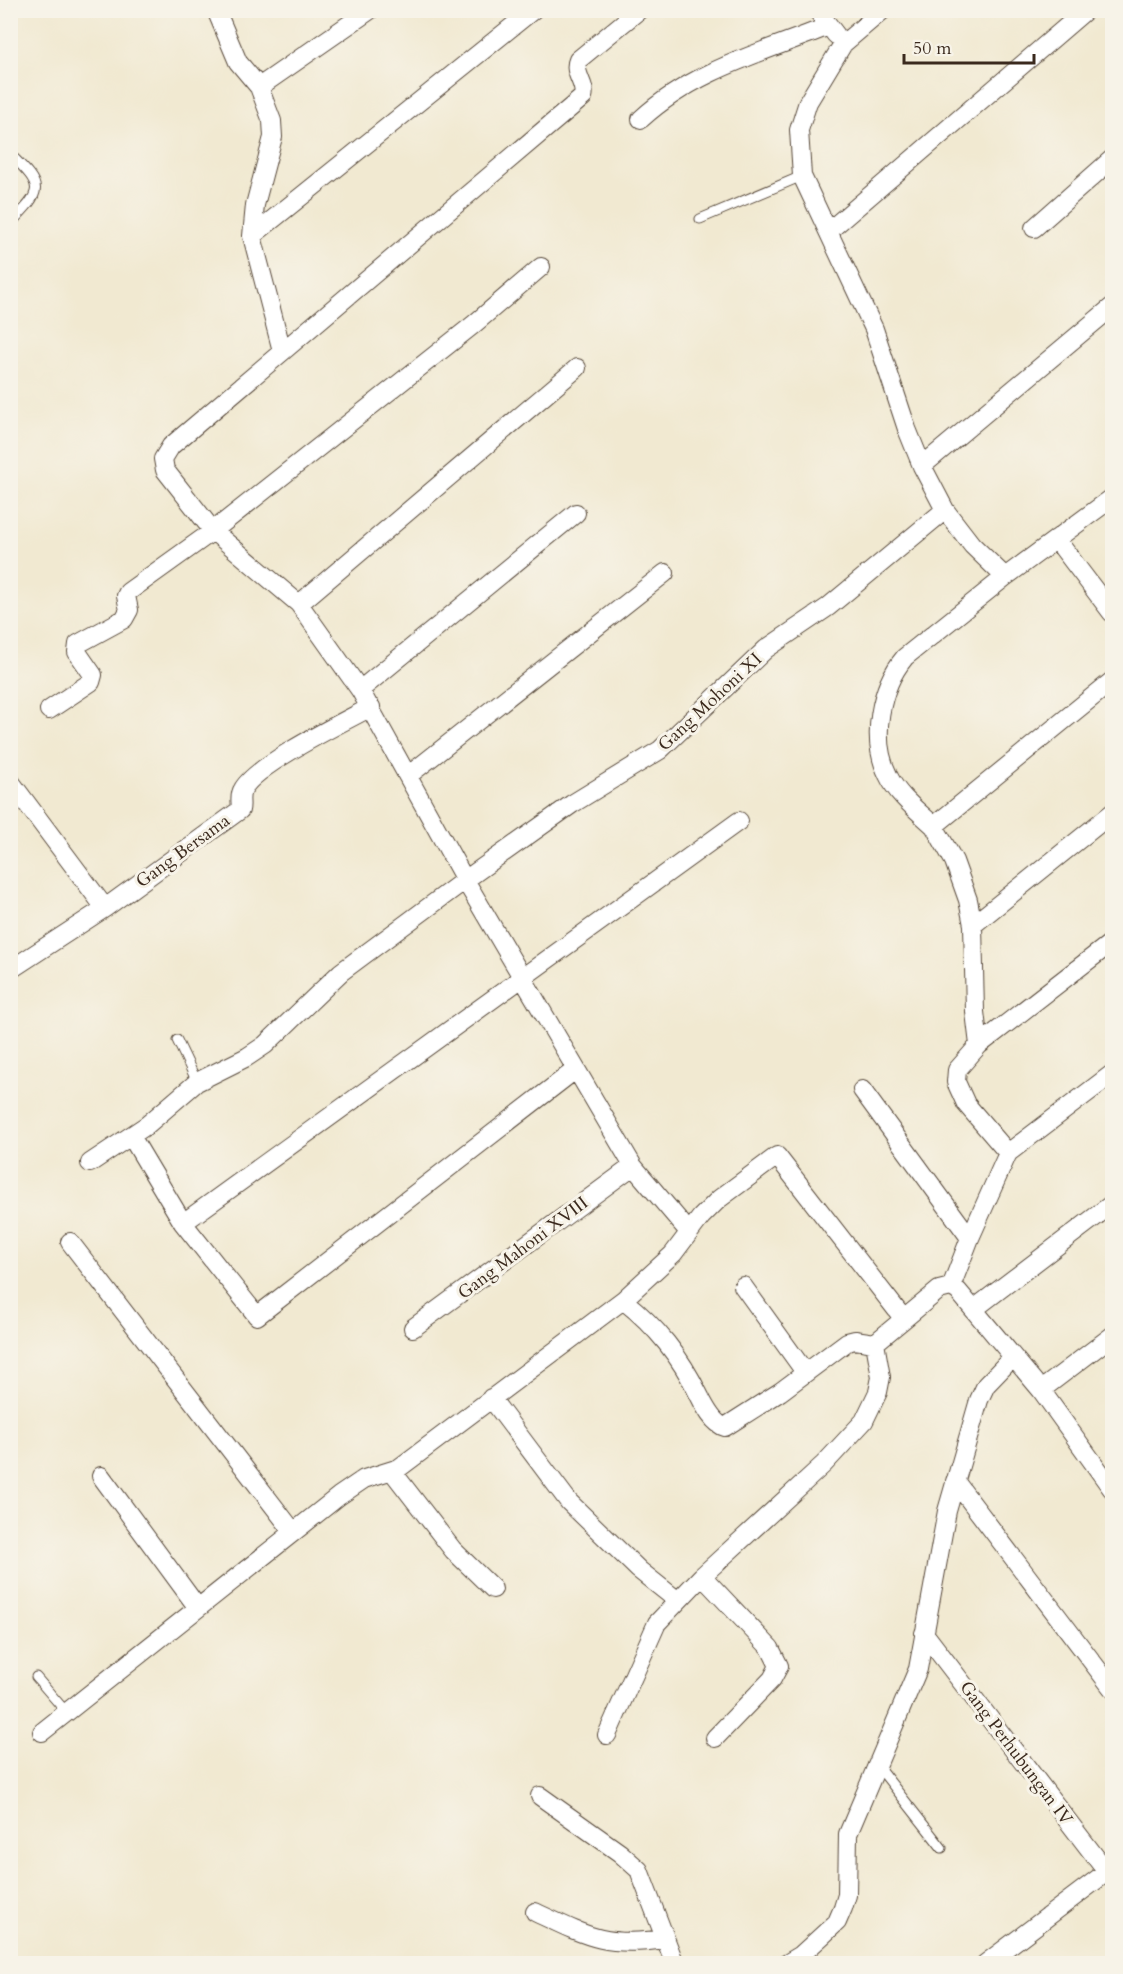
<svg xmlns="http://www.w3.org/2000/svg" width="1123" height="1974" font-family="Cardo,serif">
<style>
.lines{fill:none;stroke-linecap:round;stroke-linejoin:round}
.lane-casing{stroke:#564739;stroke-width:11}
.street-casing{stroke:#564739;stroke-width:20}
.lane{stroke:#fff;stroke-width:9}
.street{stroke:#fff;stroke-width:18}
.labels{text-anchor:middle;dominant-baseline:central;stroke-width:6;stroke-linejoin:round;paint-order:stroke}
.street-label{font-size:18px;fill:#3b2a1e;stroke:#f7f3e8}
</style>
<rect width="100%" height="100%" fill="#f7f3e8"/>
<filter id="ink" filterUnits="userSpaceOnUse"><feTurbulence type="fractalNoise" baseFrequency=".0167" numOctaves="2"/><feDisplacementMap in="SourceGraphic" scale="12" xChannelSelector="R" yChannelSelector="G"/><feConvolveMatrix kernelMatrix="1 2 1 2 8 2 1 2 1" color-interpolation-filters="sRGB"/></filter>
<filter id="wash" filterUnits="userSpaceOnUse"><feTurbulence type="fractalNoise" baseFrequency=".008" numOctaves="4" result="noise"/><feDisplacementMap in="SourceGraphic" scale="24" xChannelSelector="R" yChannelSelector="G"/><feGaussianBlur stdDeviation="1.35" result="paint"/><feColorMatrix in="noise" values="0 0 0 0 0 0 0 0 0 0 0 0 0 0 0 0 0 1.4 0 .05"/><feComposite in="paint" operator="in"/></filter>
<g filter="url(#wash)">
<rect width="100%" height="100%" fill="#f1e9d1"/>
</g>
<g filter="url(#ink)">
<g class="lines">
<!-- lane casing -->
<g class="lane-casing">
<path id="lane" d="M 10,154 C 45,188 43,190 10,224
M 700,219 L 802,176
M 177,1040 L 197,1082
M 36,1677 L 67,1713
M 877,1765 L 942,1848"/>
</g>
<!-- street casing -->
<g class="street-casing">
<path id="street" d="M 216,10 L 238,62 L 259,87 L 272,121 L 273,137 L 255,205 L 252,236 L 282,351
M 639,10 L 578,60 C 572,73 587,84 583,97 L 171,446 L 163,459 L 165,470 L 213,531 L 299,604 L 360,690 L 465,880 L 633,1166 L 689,1232
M 817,10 L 836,35
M 883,10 L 843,44 L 808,102 L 799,130 L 802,176 L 874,329 L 907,429 L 922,466 L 945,510 L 972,545 L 1005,577
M 259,87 L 370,10
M 641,119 C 694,70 764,52 829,26
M 1034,228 L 1112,159
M 830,230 L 1086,10
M 252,236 L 533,10
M 922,466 L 1112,307
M 1056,539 L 1112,613
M 299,604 L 577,368
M 360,690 L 576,513
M 49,710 L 91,682 L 93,675 L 77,652 L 78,644 L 124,619 L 129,610 L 126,596 L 128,592 L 213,531 L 473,325 L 541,267
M 409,775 L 665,573
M 10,781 L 105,908
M 934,826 C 918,811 897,795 888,775 C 870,739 880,687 905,657 L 1005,577 L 1112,498
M 973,925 L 1112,813
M 10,970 L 105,908 L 240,810 C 242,804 238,796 243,789 C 257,764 343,722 371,707
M 979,1045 L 975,1012 L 973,925 L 968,900 L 954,861 L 934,826 L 1112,681
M 862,1090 L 970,1238
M 131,1136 L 183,1223 L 257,1316 L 575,1070
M 1008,1153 L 966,1104 L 956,1082 L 957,1070 L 979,1045 L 1112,942
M 90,1163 L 147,1125 L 197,1082 L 247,1057 L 265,1045 L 341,972 L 465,880 L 572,804 L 660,750 L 766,649 L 828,607 L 945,510
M 183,1223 L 739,821
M 70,1242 L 292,1530
M 743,1286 L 805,1372
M 951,1287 L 970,1238 L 1008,1153 L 1112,1074
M 623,1300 C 657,1327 680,1356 699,1395 C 704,1405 713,1424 725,1427 L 780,1392 L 847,1342 L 855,1340 L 875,1343 L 939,1290 L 951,1287 L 958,1291 L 1041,1390 L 1112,1489
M 974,1309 L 1112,1204
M 413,1328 L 633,1166
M 1041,1390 L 1112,1336
M 491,1398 L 569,1502 L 639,1570 L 678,1601
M 392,1471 L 453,1550 L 493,1589
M 101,1476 L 198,1608
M 955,1481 L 1112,1688
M 702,1576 L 770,1648 L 779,1666 L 772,1679 L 715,1738
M 924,1633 L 1107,1872
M 42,1732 L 339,1496 L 364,1479 L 399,1468 L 623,1300 L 673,1254 L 701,1217 L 719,1199 L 777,1156 L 903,1318
M 607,1735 L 657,1623 L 702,1576 L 824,1464 L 864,1421 L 878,1392 L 881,1377 L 875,1343
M 540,1796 L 620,1853 L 639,1870 L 675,1964
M 535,1912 C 586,1936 606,1948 664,1939
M 786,1964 L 801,1955 L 824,1934 L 837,1922 L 843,1908 L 847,1895 L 848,1834 L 918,1669 L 947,1511 L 979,1400 L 986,1385 L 1013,1357
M 985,1964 L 1112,1868"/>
</g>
<!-- lane -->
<use href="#lane" class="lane"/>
<!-- street -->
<use href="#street" class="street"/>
</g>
</g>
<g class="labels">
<!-- street labels -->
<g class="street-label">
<text transform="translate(710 702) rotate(-43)">Gang Mohoni XI</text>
<text transform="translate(183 851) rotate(-36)">Gang Bersama</text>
<text transform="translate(523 1248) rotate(-37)">Gang Mahoni XVIII</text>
<text transform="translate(1016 1753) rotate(53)">Gang Perhubungan IV</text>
</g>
</g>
<!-- margin -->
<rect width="1123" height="1974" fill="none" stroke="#f7f3e8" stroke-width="36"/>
<!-- scale -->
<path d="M904 54v9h130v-9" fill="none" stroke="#3b2a1e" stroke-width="3"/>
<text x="913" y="54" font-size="18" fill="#3b2a1e" stroke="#f7f3e8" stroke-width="4.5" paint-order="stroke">50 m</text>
</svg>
